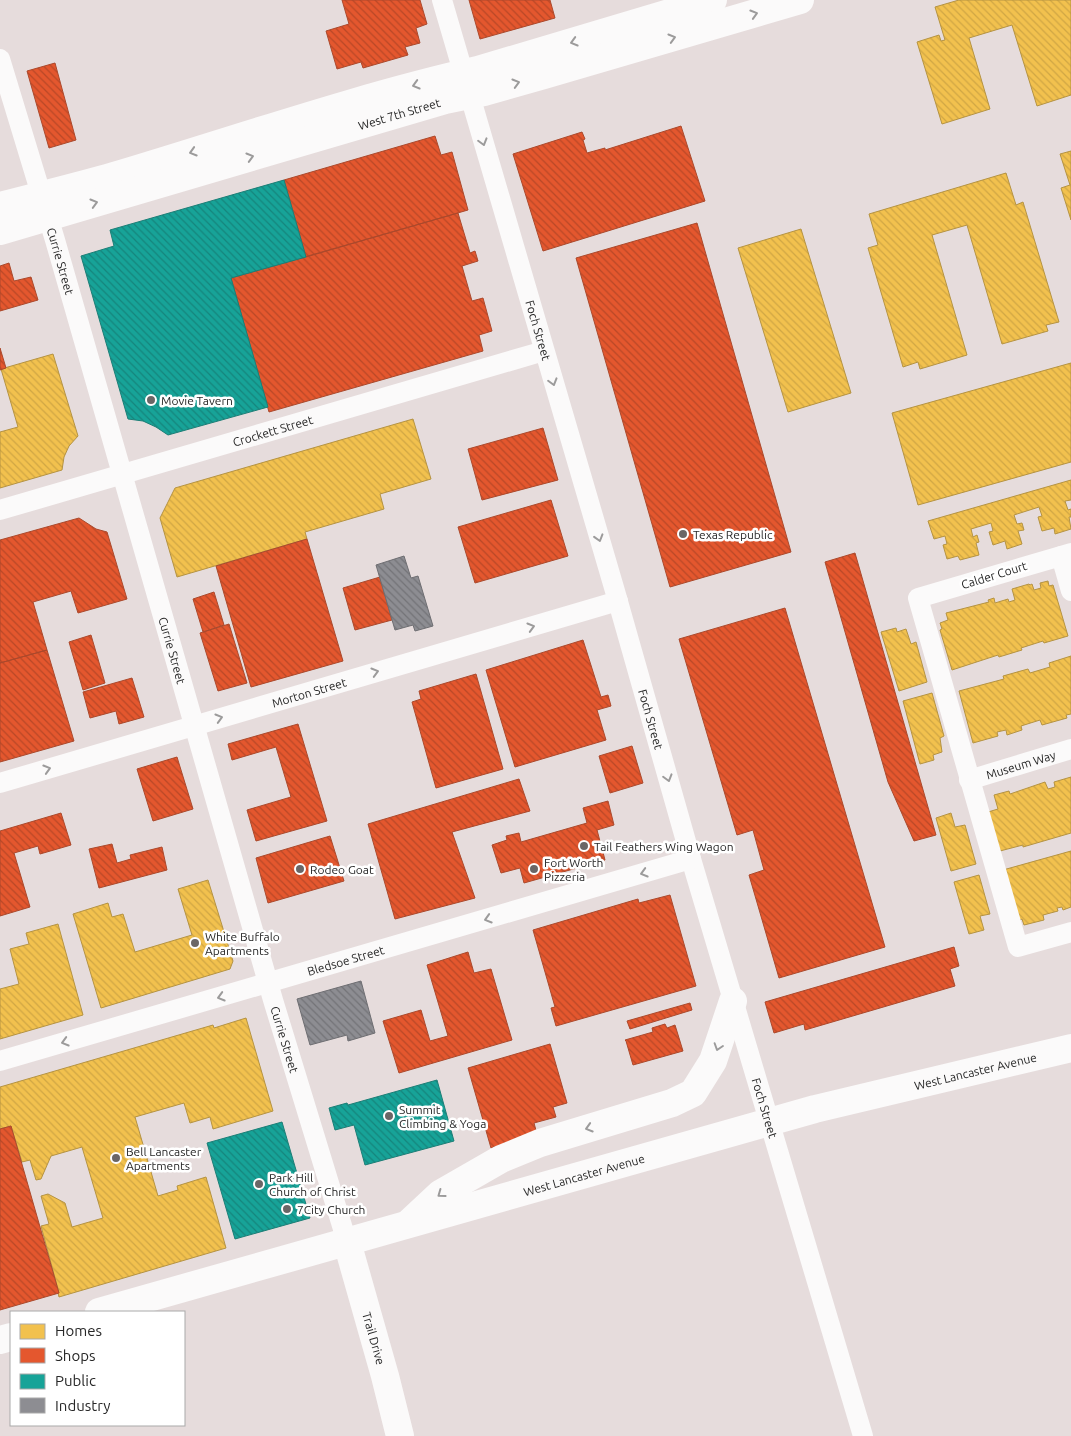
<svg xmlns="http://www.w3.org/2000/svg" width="1071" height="1436" font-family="Ubuntu,sans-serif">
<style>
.homes{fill:url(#homes-back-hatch);stroke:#b59342}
.shops{fill:url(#shops-back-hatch);stroke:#ab492c}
.public{fill:url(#public-back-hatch);stroke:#1c7e76}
.industry{fill:url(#industry-back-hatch);stroke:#6e6e72}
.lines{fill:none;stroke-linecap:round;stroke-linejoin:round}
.street{stroke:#fbfafa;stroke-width:20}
.secondary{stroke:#fbfafa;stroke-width:28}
.oneway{stroke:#9c9b9b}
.poi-dot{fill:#6a6666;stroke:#fff;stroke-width:2}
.labels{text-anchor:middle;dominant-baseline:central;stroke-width:5;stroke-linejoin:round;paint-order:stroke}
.street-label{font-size:12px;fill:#272727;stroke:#fff}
.poi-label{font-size:12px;fill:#272727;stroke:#fff;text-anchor:start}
</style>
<defs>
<pattern id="homes-back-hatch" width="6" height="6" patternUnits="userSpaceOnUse" patternTransform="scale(1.25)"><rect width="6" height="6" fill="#f2c14e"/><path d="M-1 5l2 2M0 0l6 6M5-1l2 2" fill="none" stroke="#d0a644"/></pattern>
<pattern id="shops-back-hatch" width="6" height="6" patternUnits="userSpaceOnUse" patternTransform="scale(1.25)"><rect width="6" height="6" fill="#e4572e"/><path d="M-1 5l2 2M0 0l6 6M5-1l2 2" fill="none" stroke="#b94827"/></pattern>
<pattern id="public-back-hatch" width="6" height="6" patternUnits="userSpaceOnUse" patternTransform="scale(1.25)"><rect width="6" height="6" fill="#17a398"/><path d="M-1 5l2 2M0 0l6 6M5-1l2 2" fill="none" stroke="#15857c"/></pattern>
<pattern id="industry-back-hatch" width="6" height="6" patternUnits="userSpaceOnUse" patternTransform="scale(1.25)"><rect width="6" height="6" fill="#8d8d92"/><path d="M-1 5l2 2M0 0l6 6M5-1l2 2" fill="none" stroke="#737377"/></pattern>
</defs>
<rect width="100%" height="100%" fill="#e6dcdc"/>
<!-- homes -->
<path class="homes" d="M 959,0 L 1071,0 L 1071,95 L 1037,106 L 1012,25 L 969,38 L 990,109 L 942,124 L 917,42 L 939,35 L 941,41 L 945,40 L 935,7 Z
M 1071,151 L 1071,220 L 1061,188 L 1070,185 L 1060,154 Z
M 1006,173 L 1016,205 L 1023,202 L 1059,322 L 1046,325 L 1048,331 L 1002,344 L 967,225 L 932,235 L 967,355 L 920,369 L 918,362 L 903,367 L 868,248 L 878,245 L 869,214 Z
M 801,229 L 851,393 L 788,412 L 738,248 Z
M 53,354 L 78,436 L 69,446 L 64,457 L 62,470 L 0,488 L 0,432 L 18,427 L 1,369 Z
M 1071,363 L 1071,462 L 918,505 L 892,413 Z
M 413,419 L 431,479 L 380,494 L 384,509 L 305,532 L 307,539 L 177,577 L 160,518 L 175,488 Z
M 1071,480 L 1071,500 L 1065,501 L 1068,510 L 1071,509 L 1071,517 L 1069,517 L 1071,529 L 1055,534 L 1054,528 L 1042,531 L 1038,517 L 1042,516 L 1039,507 L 1014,515 L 1017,524 L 1022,523 L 1024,530 L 1018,531 L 1022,544 L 1007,549 L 1005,541 L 993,545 L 989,532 L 993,531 L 991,523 L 971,529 L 973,537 L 977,535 L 979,542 L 976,543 L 979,555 L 960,560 L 958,556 L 947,559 L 943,545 L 947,544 L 945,536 L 934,539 L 928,521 Z
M 1048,581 L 1049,586 L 1053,585 L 1068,636 L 1044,643 L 1043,641 L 1021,648 L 1022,650 L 999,657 L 998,655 L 952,670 L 940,630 L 942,629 L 940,623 L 948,620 L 946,613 L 989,602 L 988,600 L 994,598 L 995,603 L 1008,599 L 1009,602 L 1015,600 L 1012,589 L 1029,584 L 1030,585 L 1032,584 L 1034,590 L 1041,588 L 1040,583 Z
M 896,628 L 897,632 L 906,629 L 911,644 L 916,642 L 927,682 L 899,691 L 881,632 Z
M 1071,656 L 1071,714 L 1066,715 L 1067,718 L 1042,725 L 1040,720 L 1021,726 L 1022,730 L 1007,735 L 1006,730 L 997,732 L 998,736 L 973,743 L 959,691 L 1004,679 L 1003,676 L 1028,669 L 1030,673 L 1050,667 L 1049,663 Z
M 932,693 L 944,736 L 940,738 L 942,752 L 933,755 L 934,760 L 920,764 L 903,701 Z
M 1071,777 L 1071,833 L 1023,847 L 1023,845 L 1000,851 L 988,812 L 998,809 L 994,795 L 1009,791 L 1010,794 L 1045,782 L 1048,789 L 1055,787 L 1054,782 Z
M 951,813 L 955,827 L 965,825 L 976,864 L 951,871 L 936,818 Z
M 1071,851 L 1071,907 L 1063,910 L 1062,907 L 1057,908 L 1058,911 L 1043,915 L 1044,920 L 1024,925 L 1022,919 L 1018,921 L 1003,870 Z
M 979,875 L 990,914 L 980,916 L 984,930 L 969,934 L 954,882 Z
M 208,880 L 233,961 L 230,969 L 101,1008 L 73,914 L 108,903 L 112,917 L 123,914 L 135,952 L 192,935 L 178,889 Z
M 58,924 L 83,1015 L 0,1039 L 0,989 L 19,984 L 10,949 L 29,944 L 26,933 Z
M 246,1018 L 273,1111 L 213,1129 L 210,1117 L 190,1123 L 184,1103 L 135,1117 L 158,1196 L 178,1190 L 177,1186 L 206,1177 L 226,1248 L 59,1297 L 58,1293 L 59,1293 L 41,1226 L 49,1224 L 41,1196 L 48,1194 L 65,1203 L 72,1227 L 103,1218 L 82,1147 L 51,1156 L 41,1179 L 36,1180 L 30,1160 L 22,1162 L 11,1126 L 0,1129 L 0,1087 L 213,1025 L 214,1028 Z"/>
<!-- shops -->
<path class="shops" d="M 342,0 L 420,0 L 427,24 L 416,28 L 420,43 L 405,47 L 408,55 L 363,68 L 361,62 L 337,69 L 326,31 L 349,24 Z
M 469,0 L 550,0 L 555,18 L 480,39 Z
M 55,63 L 76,140 L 49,148 L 27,71 Z
M 681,126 L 705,201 L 543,251 L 513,154 L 582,132 L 585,139 L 583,140 L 587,153 L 605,148 L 605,150 Z
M 435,136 L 441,155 L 452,152 L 468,210 L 306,257 L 284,180 Z
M 458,213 L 470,253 L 475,251 L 478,261 L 462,266 L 472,301 L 483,298 L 492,331 L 479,335 L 483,351 L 269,412 L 231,278 Z
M 697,223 L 791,552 L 670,587 L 576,258 Z
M 9,263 L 14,281 L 31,277 L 38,300 L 0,311 L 0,266 Z
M 0,348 L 6,368 L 0,370 Z
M 543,428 L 558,480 L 482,500 L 468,449 Z
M 551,500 L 568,556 L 475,583 L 458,527 Z
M 79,518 L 96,529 L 107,532 L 127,599 L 78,613 L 71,591 L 33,602 L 47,650 L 0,663 L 0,540 Z
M 307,539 L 343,661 L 251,687 L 216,566 Z
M 855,553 L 936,835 L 914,841 L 888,782 L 825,562 Z
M 380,577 L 392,620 L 355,630 L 343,588 Z
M 214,592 L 224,625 L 203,632 L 193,599 Z
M 785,608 L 885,947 L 779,978 L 749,875 L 764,870 L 753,830 L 737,835 L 679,639 Z
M 229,624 L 247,683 L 218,691 L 200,633 Z
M 91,635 L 105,683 L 83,690 L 69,642 Z
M 583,640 L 601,697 L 608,695 L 611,706 L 597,710 L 606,740 L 515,767 L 486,670 Z
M 47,650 L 74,741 L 0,762 L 0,663 Z
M 476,674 L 503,769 L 436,788 L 412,702 L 421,699 L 419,691 Z
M 132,678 L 144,717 L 119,724 L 116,711 L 90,718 L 83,692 Z
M 298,724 L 327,821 L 256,841 L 247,810 L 291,797 L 276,747 L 232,760 L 228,744 Z
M 632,746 L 643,783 L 610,793 L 599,756 Z
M 177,757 L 193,809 L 153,821 L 137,769 Z
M 519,779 L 530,811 L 452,832 L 475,898 L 395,919 L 368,824 Z
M 608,801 L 614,825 L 597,830 L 605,860 L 524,883 L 520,868 L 501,873 L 492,845 L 507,840 L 506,836 L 519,833 L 521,842 L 587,823 L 583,808 Z
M 61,813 L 71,845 L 40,854 L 38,846 L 14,853 L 30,907 L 0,916 L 0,831 Z
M 330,836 L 344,881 L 268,903 L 256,858 Z
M 112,844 L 117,863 L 131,859 L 130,855 L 162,847 L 167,870 L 99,888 L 89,849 Z
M 670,895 L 696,986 L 556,1026 L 551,1008 L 555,1007 L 533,930 L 638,899 L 639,903 Z
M 954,947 L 959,966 L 950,969 L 955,986 L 805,1030 L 804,1024 L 774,1033 L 765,1002 Z
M 468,952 L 474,973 L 491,969 L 512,1040 L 399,1073 L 383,1021 L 421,1010 L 430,1041 L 448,1036 L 427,965 Z
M 690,1003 L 692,1010 L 630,1029 L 627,1021 Z
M 665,1024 L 667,1028 L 675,1025 L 683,1051 L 633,1065 L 626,1041 L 625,1040 L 653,1032 L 652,1028 Z
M 550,1044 L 567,1103 L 553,1107 L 556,1117 L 534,1123 L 537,1134 L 491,1148 L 468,1068 Z
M 11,1126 L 59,1293 L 0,1310 L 0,1129 Z"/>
<!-- public -->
<path class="public" d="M 284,180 L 306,257 L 231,278 L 268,407 L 168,435 L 156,427 L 143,421 L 128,419 L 81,256 L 114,246 L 110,230 Z
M 437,1080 L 454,1141 L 365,1165 L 354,1125 L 335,1130 L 329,1108 L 347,1103 L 348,1105 Z
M 282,1122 L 310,1218 L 235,1239 L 207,1143 Z"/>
<!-- industry -->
<path class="industry" d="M 404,556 L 411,578 L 418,576 L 433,626 L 415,631 L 413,625 L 395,630 L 376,565 Z
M 361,981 L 375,1033 L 348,1041 L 347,1035 L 310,1045 L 297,999 Z"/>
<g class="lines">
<!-- street -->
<g class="street">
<path id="s1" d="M 442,0 L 615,591 L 691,859 L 863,1436"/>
<path id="s2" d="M 0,59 L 55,240 L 273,1000 L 347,1242"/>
<path id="s3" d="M 0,510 L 544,351"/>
<path d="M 1071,553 L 918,598 L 1018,947 L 1071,932"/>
<path d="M 1061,556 L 1071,591"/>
<path id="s4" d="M 969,780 L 1071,749"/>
<path id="s5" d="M 0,783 L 618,601"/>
<path id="s6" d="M 0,1061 L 691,859"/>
</g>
<!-- secondary -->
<g class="secondary">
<path d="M 0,206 C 38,196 76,187 114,176 C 235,140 355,98 478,70 L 713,0"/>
<path id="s7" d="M 0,231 L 445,100 L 484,92 L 544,75 L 800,0"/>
<path d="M 410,1222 L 440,1194 L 501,1159 L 540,1143 L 672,1103 L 693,1093 L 713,1061 L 733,1001"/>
<path id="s8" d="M 347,1242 L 385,1376 L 400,1436"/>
<path id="s9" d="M 99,1312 L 815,1109 L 1071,1048"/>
<path d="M 0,1340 L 11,1337"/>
</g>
</g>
<!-- one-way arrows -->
<defs><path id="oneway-chevron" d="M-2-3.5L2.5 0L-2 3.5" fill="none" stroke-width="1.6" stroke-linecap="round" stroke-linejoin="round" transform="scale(1.25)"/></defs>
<g class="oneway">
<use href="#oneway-chevron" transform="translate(754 14) rotate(-17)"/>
<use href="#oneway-chevron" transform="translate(672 38) rotate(-16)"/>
<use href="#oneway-chevron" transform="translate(574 42) rotate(164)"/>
<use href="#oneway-chevron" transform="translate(516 83) rotate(-16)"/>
<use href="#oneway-chevron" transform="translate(416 85) rotate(164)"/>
<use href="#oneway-chevron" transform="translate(483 142) rotate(74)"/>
<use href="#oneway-chevron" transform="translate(193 152) rotate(163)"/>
<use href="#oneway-chevron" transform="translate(250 157) rotate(-16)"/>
<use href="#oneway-chevron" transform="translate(94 203) rotate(-16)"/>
<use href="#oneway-chevron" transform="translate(553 382) rotate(74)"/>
<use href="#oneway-chevron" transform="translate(599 538) rotate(73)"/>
<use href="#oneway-chevron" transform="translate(531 627) rotate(-16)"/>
<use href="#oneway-chevron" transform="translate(375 672) rotate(-16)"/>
<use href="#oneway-chevron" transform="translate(219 718) rotate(-16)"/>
<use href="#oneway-chevron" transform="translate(47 769) rotate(-17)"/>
<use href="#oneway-chevron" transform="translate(668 778) rotate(74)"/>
<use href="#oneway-chevron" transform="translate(644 873) rotate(164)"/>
<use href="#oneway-chevron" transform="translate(488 919) rotate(163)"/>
<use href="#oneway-chevron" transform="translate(221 997) rotate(164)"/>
<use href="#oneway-chevron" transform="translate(65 1042) rotate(164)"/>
<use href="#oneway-chevron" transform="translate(718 1047) rotate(108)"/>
<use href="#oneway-chevron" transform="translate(589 1128) rotate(163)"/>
<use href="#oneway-chevron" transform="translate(441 1194) rotate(144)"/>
</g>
<!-- markers -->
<g class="poi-dot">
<circle cx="151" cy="400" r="5"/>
<circle cx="683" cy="534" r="5"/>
<circle cx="584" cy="846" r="5"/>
<circle cx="300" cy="869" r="5"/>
<circle cx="534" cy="869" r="5"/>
<circle cx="195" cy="943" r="5"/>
<circle cx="389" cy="1116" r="5"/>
<circle cx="116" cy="1158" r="5"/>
<circle cx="259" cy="1184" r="5"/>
<circle cx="287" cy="1209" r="5"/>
</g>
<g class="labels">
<!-- street labels -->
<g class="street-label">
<text stroke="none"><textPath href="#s7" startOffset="416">West 7th Street</textPath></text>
<text stroke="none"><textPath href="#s2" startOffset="211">Currie Street</textPath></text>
<text stroke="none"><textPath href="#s1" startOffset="344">Foch Street</textPath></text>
<text stroke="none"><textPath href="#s3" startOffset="284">Crockett Street</textPath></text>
<text transform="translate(994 575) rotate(-17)">Calder Court</text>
<text stroke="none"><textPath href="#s2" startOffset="616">Currie Street</textPath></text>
<text stroke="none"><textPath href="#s5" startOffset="322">Morton Street</textPath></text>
<text stroke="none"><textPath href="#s1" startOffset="749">Foch Street</textPath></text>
<text stroke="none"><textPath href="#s4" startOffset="54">Museum Way</textPath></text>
<text stroke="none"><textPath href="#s6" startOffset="360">Bledsoe Street</textPath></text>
<text stroke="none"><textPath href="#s2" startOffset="1021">Currie Street</textPath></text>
<text stroke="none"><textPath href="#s9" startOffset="909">West Lancaster Avenue</textPath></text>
<text stroke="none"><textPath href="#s1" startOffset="1154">Foch Street</textPath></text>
<text stroke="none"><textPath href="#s9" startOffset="504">West Lancaster Avenue</textPath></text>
<text stroke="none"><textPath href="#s8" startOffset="100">Trail Drive</textPath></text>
</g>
<!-- poi labels -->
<g class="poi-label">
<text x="161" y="400">Movie Tavern</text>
<text x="693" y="534">Texas Republic</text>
<text x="594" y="846">Tail Feathers Wing Wagon</text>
<text x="544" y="862">Fort Worth<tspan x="544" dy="14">Pizzeria</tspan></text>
<text x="310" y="869">Rodeo Goat</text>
<text x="205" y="936">White Buffalo<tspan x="205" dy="14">Apartments</tspan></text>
<text x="399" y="1109">Summit<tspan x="399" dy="14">Climbing &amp; Yoga</tspan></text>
<text x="126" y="1151">Bell Lancaster<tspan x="126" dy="14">Apartments</tspan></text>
<text x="269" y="1177">Park Hill<tspan x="269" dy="14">Church of Christ</tspan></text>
<text x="297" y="1209">7City Church</text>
</g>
</g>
<!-- legend -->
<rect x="10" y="1311" width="175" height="115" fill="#ffffff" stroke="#a9a9a9"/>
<rect x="20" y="1324" width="25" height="15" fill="#f2c14e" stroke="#a9a9a9"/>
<text x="55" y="1336" font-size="15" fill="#272727">Homes</text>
<rect x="20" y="1348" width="25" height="15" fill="#e4572e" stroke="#a9a9a9"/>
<text x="55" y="1361" font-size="15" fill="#272727">Shops</text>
<rect x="20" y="1374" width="25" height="15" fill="#17a398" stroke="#a9a9a9"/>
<text x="55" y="1386" font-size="15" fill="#272727">Public</text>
<rect x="20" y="1398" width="25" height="15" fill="#8d8d92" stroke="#a9a9a9"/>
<text x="55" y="1411" font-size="15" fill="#272727">Industry</text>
</svg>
